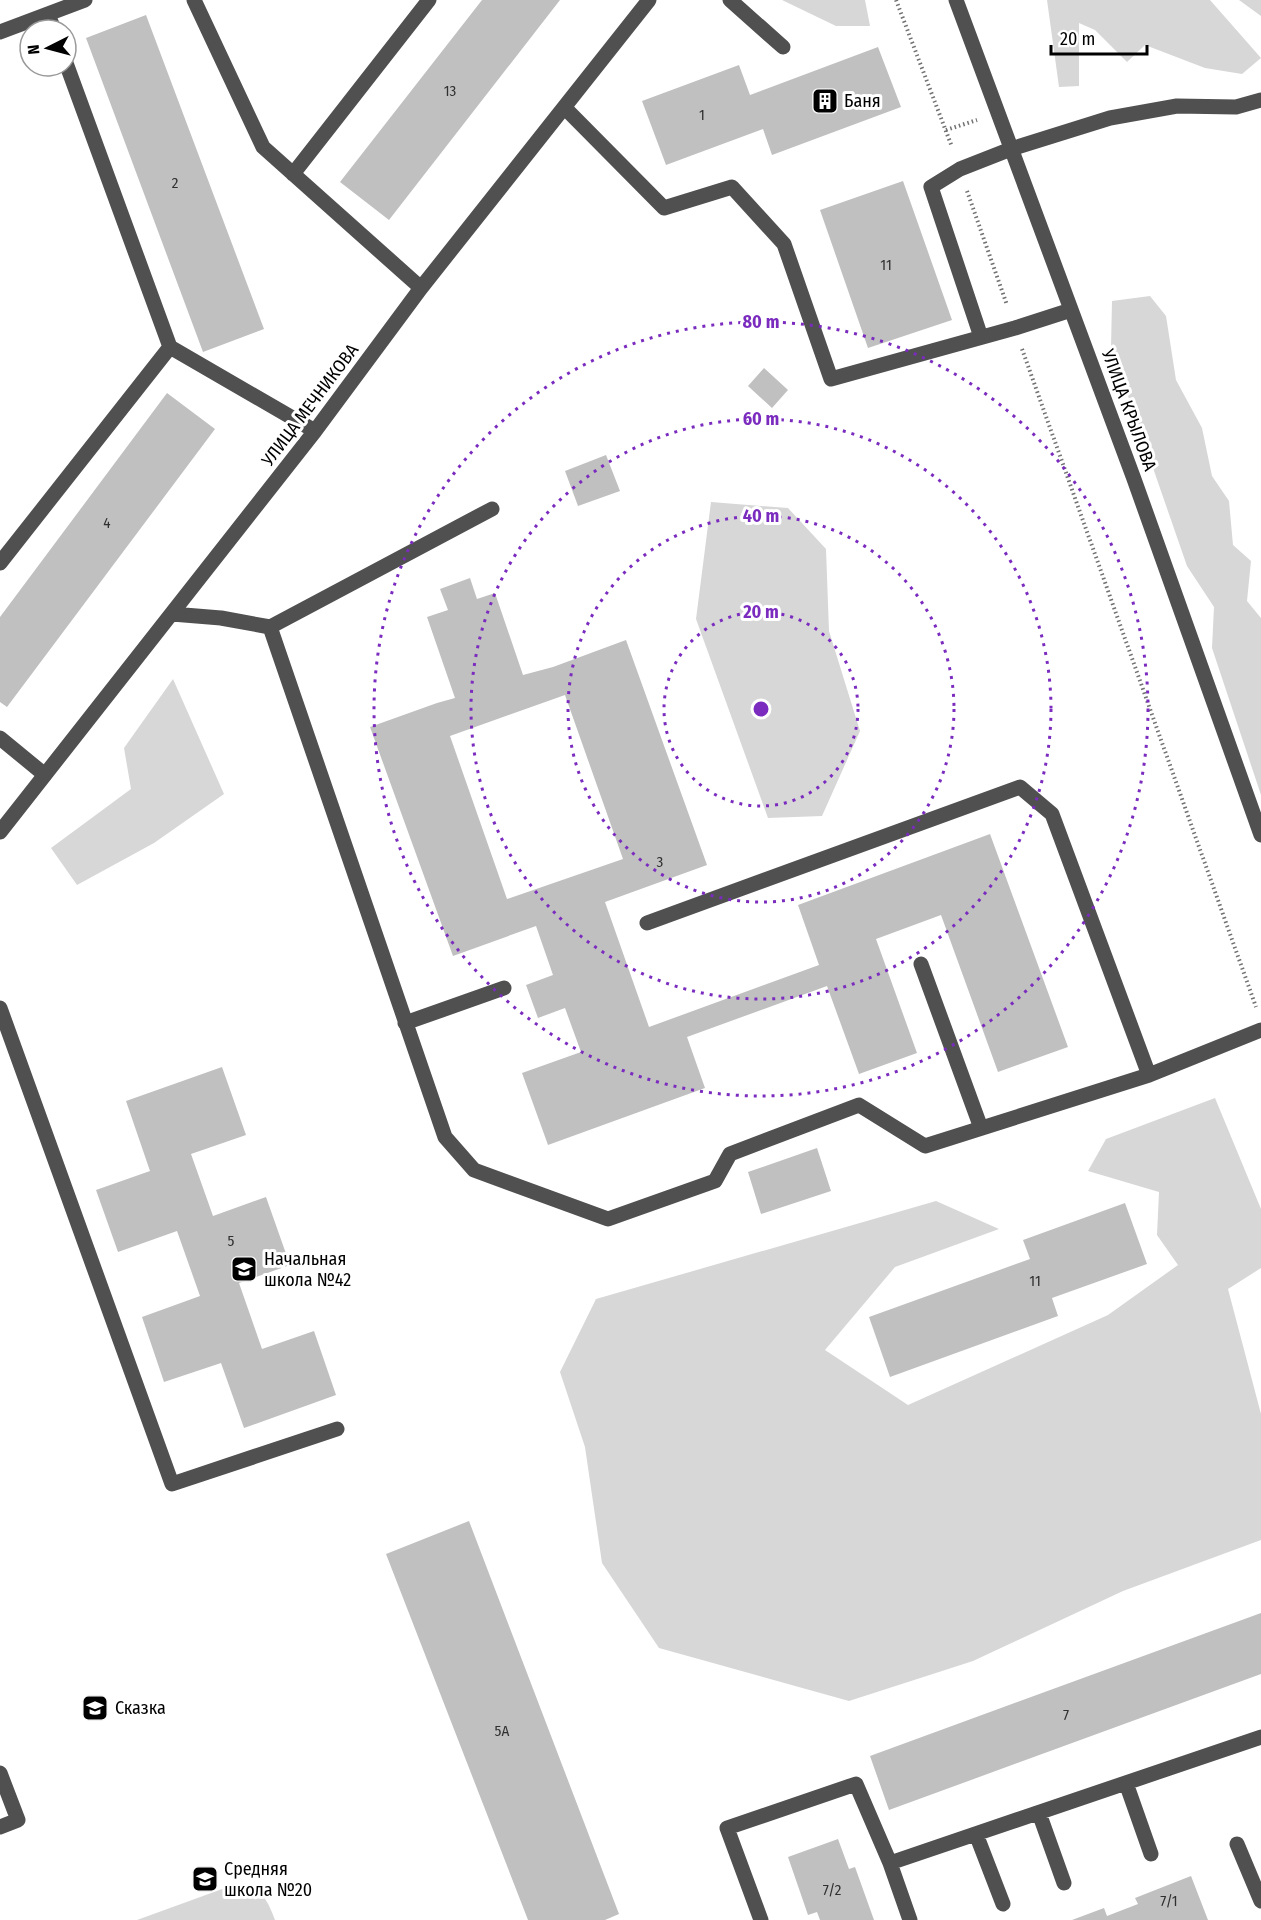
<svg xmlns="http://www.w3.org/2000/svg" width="1261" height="1920" font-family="'Fira Sans Condensed',sans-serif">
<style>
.green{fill:#d7d7d7}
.building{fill:#c0c0c0;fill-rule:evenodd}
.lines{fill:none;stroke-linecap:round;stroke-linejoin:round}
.path{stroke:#727272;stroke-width:4;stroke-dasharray:1.5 3;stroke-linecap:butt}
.minor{stroke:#505050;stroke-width:15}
.ring{fill:none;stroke:#7b2cbf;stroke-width:3;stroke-dasharray:3 6}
.labels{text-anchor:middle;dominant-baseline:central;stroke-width:6;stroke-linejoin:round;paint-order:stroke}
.number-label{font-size:15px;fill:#303030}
.poi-label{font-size:18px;fill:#000;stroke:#fff;text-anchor:start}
.street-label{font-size:18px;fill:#000;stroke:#fff}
.centre{fill:#7b2cbf;stroke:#fff;stroke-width:3}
.ring-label{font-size:18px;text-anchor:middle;font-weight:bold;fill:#7b2cbf;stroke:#fff;stroke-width:6;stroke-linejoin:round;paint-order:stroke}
</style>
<rect width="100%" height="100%" fill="#fff"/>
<!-- green -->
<path class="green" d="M 782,0 L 865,0 L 870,26 L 836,26 Z
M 1047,0 L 1210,0 L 1261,58 L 1242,74 L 1205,68 L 1145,45 L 1127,62 L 1095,30 L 1079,23 L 1079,86 L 1059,87 Z
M 1239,0 L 1261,0 L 1261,16 Z
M 1150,296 L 1166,316 L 1176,380 L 1202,428 L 1212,476 L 1229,501 L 1233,545 L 1251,561 L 1247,601 L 1261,618 L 1261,795 L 1212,648 L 1214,607 L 1187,566 L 1111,347 L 1112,301 Z
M 711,502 L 788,508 L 826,549 L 829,631 L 860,731 L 822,816 L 768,818 L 696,619 Z
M 173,679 L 224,794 L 154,843 L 77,885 L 51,848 L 131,789 L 124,748 Z
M 1215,1098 L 1261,1209 L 1261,1268 L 1228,1289 L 1261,1414 L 1261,1540 L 1123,1591 L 973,1661 L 849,1701 L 659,1648 L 602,1563 L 585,1447 L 560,1372 L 596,1299 L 936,1201 L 999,1229 L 895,1267 L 825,1350 L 908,1405 L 1108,1315 L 1178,1265 L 1157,1235 L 1159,1192 L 1088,1171 L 1106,1139 Z
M 236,1884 C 261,1889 266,1896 275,1920 L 137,1920 Z"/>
<!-- building -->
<path class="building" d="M 482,0 L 560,0 L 389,220 L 340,182 Z
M 146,15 L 264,329 L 203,352 L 86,38 Z
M 878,47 L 901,107 L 772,155 L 763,129 L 666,165 L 642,101 L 739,65 L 750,95 Z
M 903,181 L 952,320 L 868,348 L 820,210 Z
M 764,368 L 788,390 L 772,408 L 748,386 Z
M 167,393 L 215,429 L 7,707 L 0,702 L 0,617 Z
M 606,455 L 620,491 L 578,506 L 565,471 Z
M 470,578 L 477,599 L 495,593 L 523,675 L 553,667 L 626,640 L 707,865 L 605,902 L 649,1027 L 819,965 L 798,905 L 990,834 L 1068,1047 L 998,1072 L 941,915 L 876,939 L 917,1053 L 859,1074 L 827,986 L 687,1037 L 705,1088 L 548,1145 L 522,1073 L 581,1052 L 565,1008 L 538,1018 L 526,985 L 553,975 L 536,926 L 453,956 L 370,727 L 437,703 L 455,698 L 427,617 L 448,610 L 440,589 ZM 565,695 L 623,859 L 507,899 L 450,736 Z
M 222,1067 L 246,1135 L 191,1154 L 213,1216 L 266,1197 L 290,1265 L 239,1283 L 262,1349 L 314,1331 L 336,1395 L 244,1428 L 221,1363 L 164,1382 L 142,1317 L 200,1296 L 177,1231 L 118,1252 L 96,1190 L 150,1171 L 126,1101 Z
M 817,1148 L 831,1191 L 761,1214 L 748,1172 Z
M 1125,1203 L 1147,1264 L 1052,1298 L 1058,1316 L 890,1377 L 869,1317 L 1030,1259 L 1023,1240 Z
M 469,1521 L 619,1914 L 605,1920 L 528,1920 L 386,1554 Z
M 1261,1613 L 1261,1674 L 889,1810 L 870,1756 Z
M 838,1839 L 849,1869 L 855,1867 L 874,1920 L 820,1920 L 817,1912 L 808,1915 L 788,1857 Z
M 1191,1876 L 1208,1920 L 1072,1920 L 1104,1908 L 1107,1916 L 1138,1904 L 1135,1898 Z"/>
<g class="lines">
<!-- path -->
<path class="path" d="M 896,0 L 952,147
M 946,130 L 977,120
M 967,191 L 1007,305
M 1022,349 L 1256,1007"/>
<!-- minor -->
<path class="minor" d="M 194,0 L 263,147 L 421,288
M 730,0 L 783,47
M 956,0 L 1134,479 L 1261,835
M 48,14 L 54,30
M 0,32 L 85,0
M 565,108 L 664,208 L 732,187 L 784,244 L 831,379 L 1015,328 L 1071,310
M 293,174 L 429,0
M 981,337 L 931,187 L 960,169 L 1011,149 L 1110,118 L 1177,106 L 1236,107 L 1261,100
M 170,347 L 315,431
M 0,563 L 170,347 L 66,63
M 172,614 L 221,618 L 270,627 L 492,509
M 270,627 L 445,1137 L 474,1170 L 608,1219 L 715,1181 L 730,1154 L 859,1105 L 925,1146 L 1149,1075 L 1261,1030
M 0,738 L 45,775
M 0,832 L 315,431 L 421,288 L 649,0
M 647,923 L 1020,787 L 1052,814 L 1149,1075
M 921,964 L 981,1128
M 0,1008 L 172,1484 L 337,1429
M 405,1023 L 504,988
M 0,1773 L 18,1820 L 0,1827
M 1126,1783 L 1151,1854
M 1039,1813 L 1064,1883
M 976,1834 L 1003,1904
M 1237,1844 L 1261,1901
M 890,1863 L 1261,1737
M 761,1920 L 727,1828 L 856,1784 L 890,1863 L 910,1920"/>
</g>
<!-- distance rings -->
<g class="ring">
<circle cx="761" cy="709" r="97"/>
<circle cx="761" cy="709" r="193"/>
<circle cx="761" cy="709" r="290"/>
<circle cx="761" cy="709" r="387"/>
</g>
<!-- icons -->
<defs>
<g id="building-square" transform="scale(1.35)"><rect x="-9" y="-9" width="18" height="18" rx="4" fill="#000" stroke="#fff"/><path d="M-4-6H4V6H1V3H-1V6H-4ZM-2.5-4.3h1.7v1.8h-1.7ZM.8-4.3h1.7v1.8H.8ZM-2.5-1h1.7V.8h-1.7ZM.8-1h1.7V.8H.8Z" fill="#fff"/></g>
<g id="school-square" transform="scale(1.35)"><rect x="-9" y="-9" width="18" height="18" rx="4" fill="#000" stroke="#fff"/><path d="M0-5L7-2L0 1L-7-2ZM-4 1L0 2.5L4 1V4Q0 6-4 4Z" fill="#fff"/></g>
</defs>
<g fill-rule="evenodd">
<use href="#building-square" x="825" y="101"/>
<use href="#school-square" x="244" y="1269"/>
<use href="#school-square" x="95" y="1708"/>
<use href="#school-square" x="205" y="1879"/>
</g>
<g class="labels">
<!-- number labels -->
<g class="number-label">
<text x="450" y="91">13</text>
<text x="702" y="115">1</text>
<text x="175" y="183">2</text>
<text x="886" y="265">11</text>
<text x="107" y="523">4</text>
<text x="660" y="862">3</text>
<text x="231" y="1241">5</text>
<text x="1035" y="1281">11</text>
<text x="1066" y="1715">7</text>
<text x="502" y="1731">5А</text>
<text x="832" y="1890">7/2</text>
<text x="1169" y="1901">7/1</text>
</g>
<!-- poi labels -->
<g class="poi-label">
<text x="844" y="101">Баня</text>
<text x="264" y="1259">Начальная<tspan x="264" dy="21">школа №42</tspan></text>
<text x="115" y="1708">Сказка</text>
<text x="224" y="1869">Средняя<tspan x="224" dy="21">школа №20</tspan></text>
</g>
<!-- street labels -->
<g class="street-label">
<text transform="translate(310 405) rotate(-53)">УЛИЦА МЕЧНИКОВА</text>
<text transform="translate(1129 410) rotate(70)">УЛИЦА КРЫЛОВА</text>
</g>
</g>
<circle cx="761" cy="709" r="9" class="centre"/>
<g class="ring-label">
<text x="761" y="328">80 m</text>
<text x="761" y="425">60 m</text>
<text x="761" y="522">40 m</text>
<text x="761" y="618">20 m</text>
</g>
<!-- north arrow -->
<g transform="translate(48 48) rotate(264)"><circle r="28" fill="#ffffff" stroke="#999999" stroke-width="1.5"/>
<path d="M0-4.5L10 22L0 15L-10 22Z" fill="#000000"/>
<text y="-9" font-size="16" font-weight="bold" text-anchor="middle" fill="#000000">N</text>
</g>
<!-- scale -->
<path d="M1051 45v9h96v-9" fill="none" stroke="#000000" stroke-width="3"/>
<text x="1060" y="45" font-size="18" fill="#000000" stroke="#ffffff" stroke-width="4.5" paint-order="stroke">20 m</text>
</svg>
